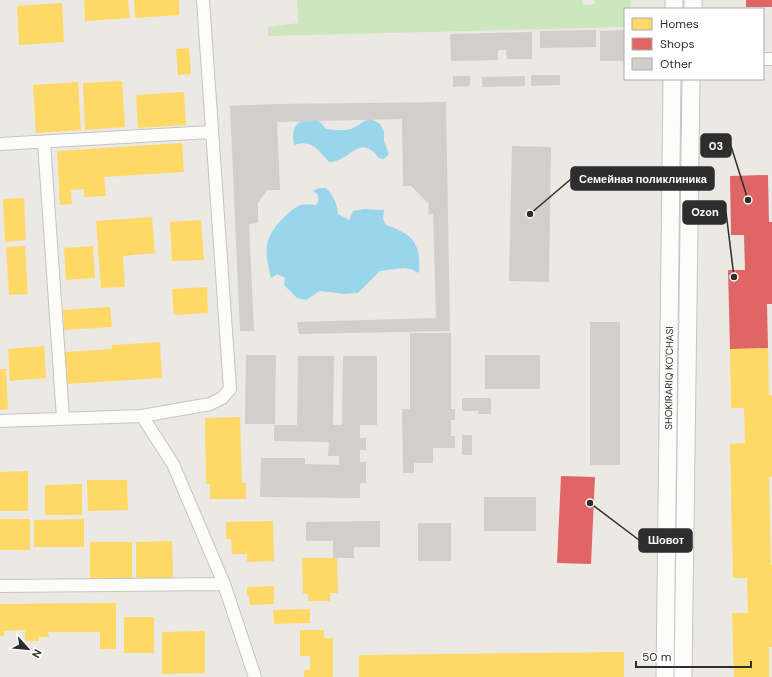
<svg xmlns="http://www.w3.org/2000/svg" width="772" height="677" font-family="'DM Sans',sans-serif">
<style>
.green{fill:#cee6be}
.water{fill:#99d6ec}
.homes{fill:#ffd966}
.shops{fill:#e06666}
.building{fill:#d1cecb}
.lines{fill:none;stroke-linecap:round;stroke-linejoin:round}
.street-casing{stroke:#c5c4c5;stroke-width:14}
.secondary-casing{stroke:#c5c4c5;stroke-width:19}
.street{stroke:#fcfcfb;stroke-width:12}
.secondary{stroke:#fcfcfb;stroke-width:17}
.labels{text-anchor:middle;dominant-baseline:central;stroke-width:4;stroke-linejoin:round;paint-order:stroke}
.street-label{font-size:10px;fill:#2e2e2e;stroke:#fff}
.leader{fill:none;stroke:#2e2e2e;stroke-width:1.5}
.callout-dot{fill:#2e2e2e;stroke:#fff;stroke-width:1.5}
.callout{fill:#2e2e2e;stroke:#2e2e2e;stroke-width:1.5}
.callout-label{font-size:11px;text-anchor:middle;font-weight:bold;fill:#fff}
</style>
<rect width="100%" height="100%" fill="#ece8e4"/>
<!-- green -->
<path class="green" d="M 297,0 L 582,0 L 583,5 L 595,4 L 595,0 L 631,0 L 630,9 L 625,9 L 625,27 L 268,36 L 268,27 L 298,23 Z"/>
<!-- water -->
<path class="water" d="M 312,118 L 320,122 L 326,129 C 336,130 348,132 357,126 C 362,123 364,120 371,119 L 380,124 L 384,132 L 384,141 L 389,154 L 384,159 L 379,158 C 359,132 352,161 329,162 C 318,150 312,139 294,145 C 291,130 295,120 312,118 Z
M 319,188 L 326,188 C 333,195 337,203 338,214 L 349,220 L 353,211 L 364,209 L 384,210 L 383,219 L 386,225 C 413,234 421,243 419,273 L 411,269 L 403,268 L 380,271 L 358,293 L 345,294 L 320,291 L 306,300 L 297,298 L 284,285 L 285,278 L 277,274 L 271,278 C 268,265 264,251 269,238 C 274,226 289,210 301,205 C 306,204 311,204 316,205 L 319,200 L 317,194 L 313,191 Z"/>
<!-- homes -->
<path class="homes" d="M 84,0 L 128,0 L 130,18 L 85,21 Z
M 134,0 L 179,0 L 179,15 L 135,18 Z
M 62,3 L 64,42 L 19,45 L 17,6 Z
M 189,48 L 191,74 L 178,75 L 176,49 Z
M 122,81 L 125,127 L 85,130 L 83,83 Z
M 78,82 L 81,130 L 36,133 L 33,85 Z
M 184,92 L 186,125 L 138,128 L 136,95 Z
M 182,143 L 184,172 L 104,177 L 106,196 L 84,197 L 84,189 L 71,190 L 72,204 L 60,205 L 57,151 Z
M 24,198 L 26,240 L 5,242 L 3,199 Z
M 152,217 L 155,253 L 123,256 L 125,287 L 101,288 L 96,221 Z
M 201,220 L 204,260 L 172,261 L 170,222 Z
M 25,246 L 28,294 L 9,295 L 6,247 Z
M 93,246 L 95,278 L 66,280 L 64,248 Z
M 207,287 L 208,313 L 174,315 L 172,289 Z
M 110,307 L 112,327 L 64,330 L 63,310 Z
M 160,342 L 162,378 L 66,384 L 64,352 L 112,349 L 112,345 Z
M 44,346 L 46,378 L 10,381 L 8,349 Z
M 768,348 L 769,395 L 772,395 L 772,477 L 769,477 L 771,565 L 772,565 L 772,647 L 769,647 L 769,677 L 734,677 L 732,613 L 748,613 L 747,578 L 733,578 L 730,444 L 745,443 L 744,408 L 731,408 L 730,349 Z
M 0,369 L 6,369 L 8,409 L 0,410 Z
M 240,417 L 242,483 L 246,483 L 246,499 L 210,499 L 210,484 L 206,484 L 205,418 Z
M 28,471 L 28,511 L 0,511 L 0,472 Z
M 87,480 L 127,480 L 128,510 L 88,511 Z
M 82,484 L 82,515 L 45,515 L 45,485 Z
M 0,519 L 30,519 L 30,550 L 0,550 Z
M 84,519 L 84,547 L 34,547 L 34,520 Z
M 273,521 L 274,561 L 247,562 L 247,554 L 232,554 L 231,539 L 226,539 L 226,522 Z
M 172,541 L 173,580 L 136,580 L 136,542 Z
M 90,542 L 132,542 L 132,581 L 90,581 Z
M 302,558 L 337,558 L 338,593 L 330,593 L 330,601 L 308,601 L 308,594 L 303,594 Z
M 274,586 L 274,604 L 250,605 L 249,595 L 247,595 L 247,587 Z
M 116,603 L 116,649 L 100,649 L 100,632 L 48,632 L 49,637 L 39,637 L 39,641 L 25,641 L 25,630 L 4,631 L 4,636 L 0,636 L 0,604 Z
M 310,609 L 310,623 L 274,624 L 273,610 Z
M 124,617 L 154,617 L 154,653 L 124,653 Z
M 300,630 L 324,630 L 324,638 L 333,638 L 333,677 L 304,677 L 304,670 L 310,670 L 310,656 L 300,656 Z
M 205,631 L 205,673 L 162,674 L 162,632 Z
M 624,652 L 624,677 L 359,677 L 359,655 Z"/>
<!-- shops -->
<path class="shops" d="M 746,0 L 772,0 L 772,7 L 746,7 Z
M 768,175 L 769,222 L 772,222 L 772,304 L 767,304 L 768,348 L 730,349 L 728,270 L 745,270 L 744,235 L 731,235 L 730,176 Z
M 561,476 L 595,477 L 591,564 L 557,563 Z"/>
<!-- building -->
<path class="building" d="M 596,30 L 596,47 L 540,48 L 540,31 Z
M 625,30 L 625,61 L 600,61 L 600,31 Z
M 532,32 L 532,59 L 507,59 L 506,50 L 498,50 L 498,60 L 451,61 L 450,34 Z
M 531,75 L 560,75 L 560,85 L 531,86 Z
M 453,76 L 470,76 L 470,86 L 453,87 Z
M 525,76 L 525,86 L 482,87 L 482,77 Z
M 446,102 L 450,331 L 299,334 L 297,322 L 436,318 L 433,214 L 428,214 L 429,204 L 411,186 L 403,186 L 402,119 L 277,122 L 280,190 L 267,190 L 258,203 L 258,223 L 249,224 L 254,331 L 240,331 L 230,106 L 276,104 Z
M 512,146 L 551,147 L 549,282 L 509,281 Z
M 590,322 L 620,322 L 620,465 L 590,465 Z
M 410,333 L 451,333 L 451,409 L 455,409 L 455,420 L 451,420 L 451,436 L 455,436 L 455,448 L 433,448 L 433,463 L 414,463 L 414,473 L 403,473 L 402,409 L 410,409 Z
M 246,355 L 276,355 L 275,424 L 245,424 Z
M 485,355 L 540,355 L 540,389 L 485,389 Z
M 298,356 L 334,356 L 333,425 L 342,425 L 343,356 L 377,356 L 377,425 L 360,425 L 360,438 L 366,438 L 366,450 L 360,450 L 360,462 L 366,462 L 366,483 L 360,483 L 360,498 L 260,497 L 261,458 L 305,458 L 305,464 L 339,465 L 339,456 L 328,456 L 329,442 L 274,441 L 274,425 L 297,425 Z
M 462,398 L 491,398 L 491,414 L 478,414 L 478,411 L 462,411 Z
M 462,435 L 472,435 L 472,455 L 462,455 Z
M 484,497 L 536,497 L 536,531 L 484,531 Z
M 380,521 L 380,547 L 354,547 L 354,558 L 333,558 L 333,541 L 306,541 L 306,522 Z
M 418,523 L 451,523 L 451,561 L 418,561 Z"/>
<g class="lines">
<!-- street casing -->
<g class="street-casing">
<path id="street" d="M 763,59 L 772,59
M 44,142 L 63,418
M 0,144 L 211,132
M 142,416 L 210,404 L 222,398 L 230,389 L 203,0
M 0,421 L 142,416 L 173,464 L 224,584 L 255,677
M 0,586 L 224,584"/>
</g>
<!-- secondary casing -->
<g class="secondary-casing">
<g id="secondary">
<path d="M 674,9 L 674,0"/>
<path d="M 693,9 L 693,0"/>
<path id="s1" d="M 665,677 L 672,79"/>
<path d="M 683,677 L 691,79"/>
</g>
</g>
<!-- street -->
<use href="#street" class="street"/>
<!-- secondary -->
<use href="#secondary" class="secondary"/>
</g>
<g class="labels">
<!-- street labels -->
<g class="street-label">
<text stroke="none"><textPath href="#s1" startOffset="299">SHOKIRARIQ KO'CHASI</textPath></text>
</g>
</g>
<!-- callouts -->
<path class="leader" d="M748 200L731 146M530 214L571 179M734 277L726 212M590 503L639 540"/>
<g class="callout-dot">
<circle cx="748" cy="200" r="4"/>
<circle cx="530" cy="214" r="4"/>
<circle cx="734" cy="277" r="4"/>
<circle cx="590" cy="503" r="4"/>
</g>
<g class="callout">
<rect x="701" y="134" width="30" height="23" rx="4"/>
<rect x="571" y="167" width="143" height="23" rx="4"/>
<rect x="683" y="201" width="43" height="23" rx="4"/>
<rect x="639" y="529" width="53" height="23" rx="4"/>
</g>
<g class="callout-label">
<text x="716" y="150">03</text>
<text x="643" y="183">Семейная поликлиника</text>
<text x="705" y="216">Ozon</text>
<text x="666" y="544">Шовот</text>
</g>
<!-- legend -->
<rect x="624" y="8" width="140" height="72" fill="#ffffff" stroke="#ababab"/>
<rect x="632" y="18" width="20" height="12" fill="#ffd966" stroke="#ababab"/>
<text x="660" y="28" font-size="12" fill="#2e2e2e">Homes</text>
<rect x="632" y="38" width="20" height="12" fill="#e06666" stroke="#ababab"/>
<text x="660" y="48" font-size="12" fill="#2e2e2e">Shops</text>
<rect x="632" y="58" width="20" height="12" fill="#d1cecb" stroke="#ababab"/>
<text x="660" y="68" font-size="12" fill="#2e2e2e">Other</text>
<!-- north arrow -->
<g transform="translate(28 649) rotate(117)" stroke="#ffffff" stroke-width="3" paint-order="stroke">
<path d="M0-3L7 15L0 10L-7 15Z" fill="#2e2e2e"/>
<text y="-6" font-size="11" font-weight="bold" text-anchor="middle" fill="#2e2e2e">N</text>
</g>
<!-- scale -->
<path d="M636 661v6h115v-6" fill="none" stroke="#2e2e2e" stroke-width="2"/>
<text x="642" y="661" font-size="12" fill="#2e2e2e" stroke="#ffffff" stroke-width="3" paint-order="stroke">50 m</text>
</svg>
